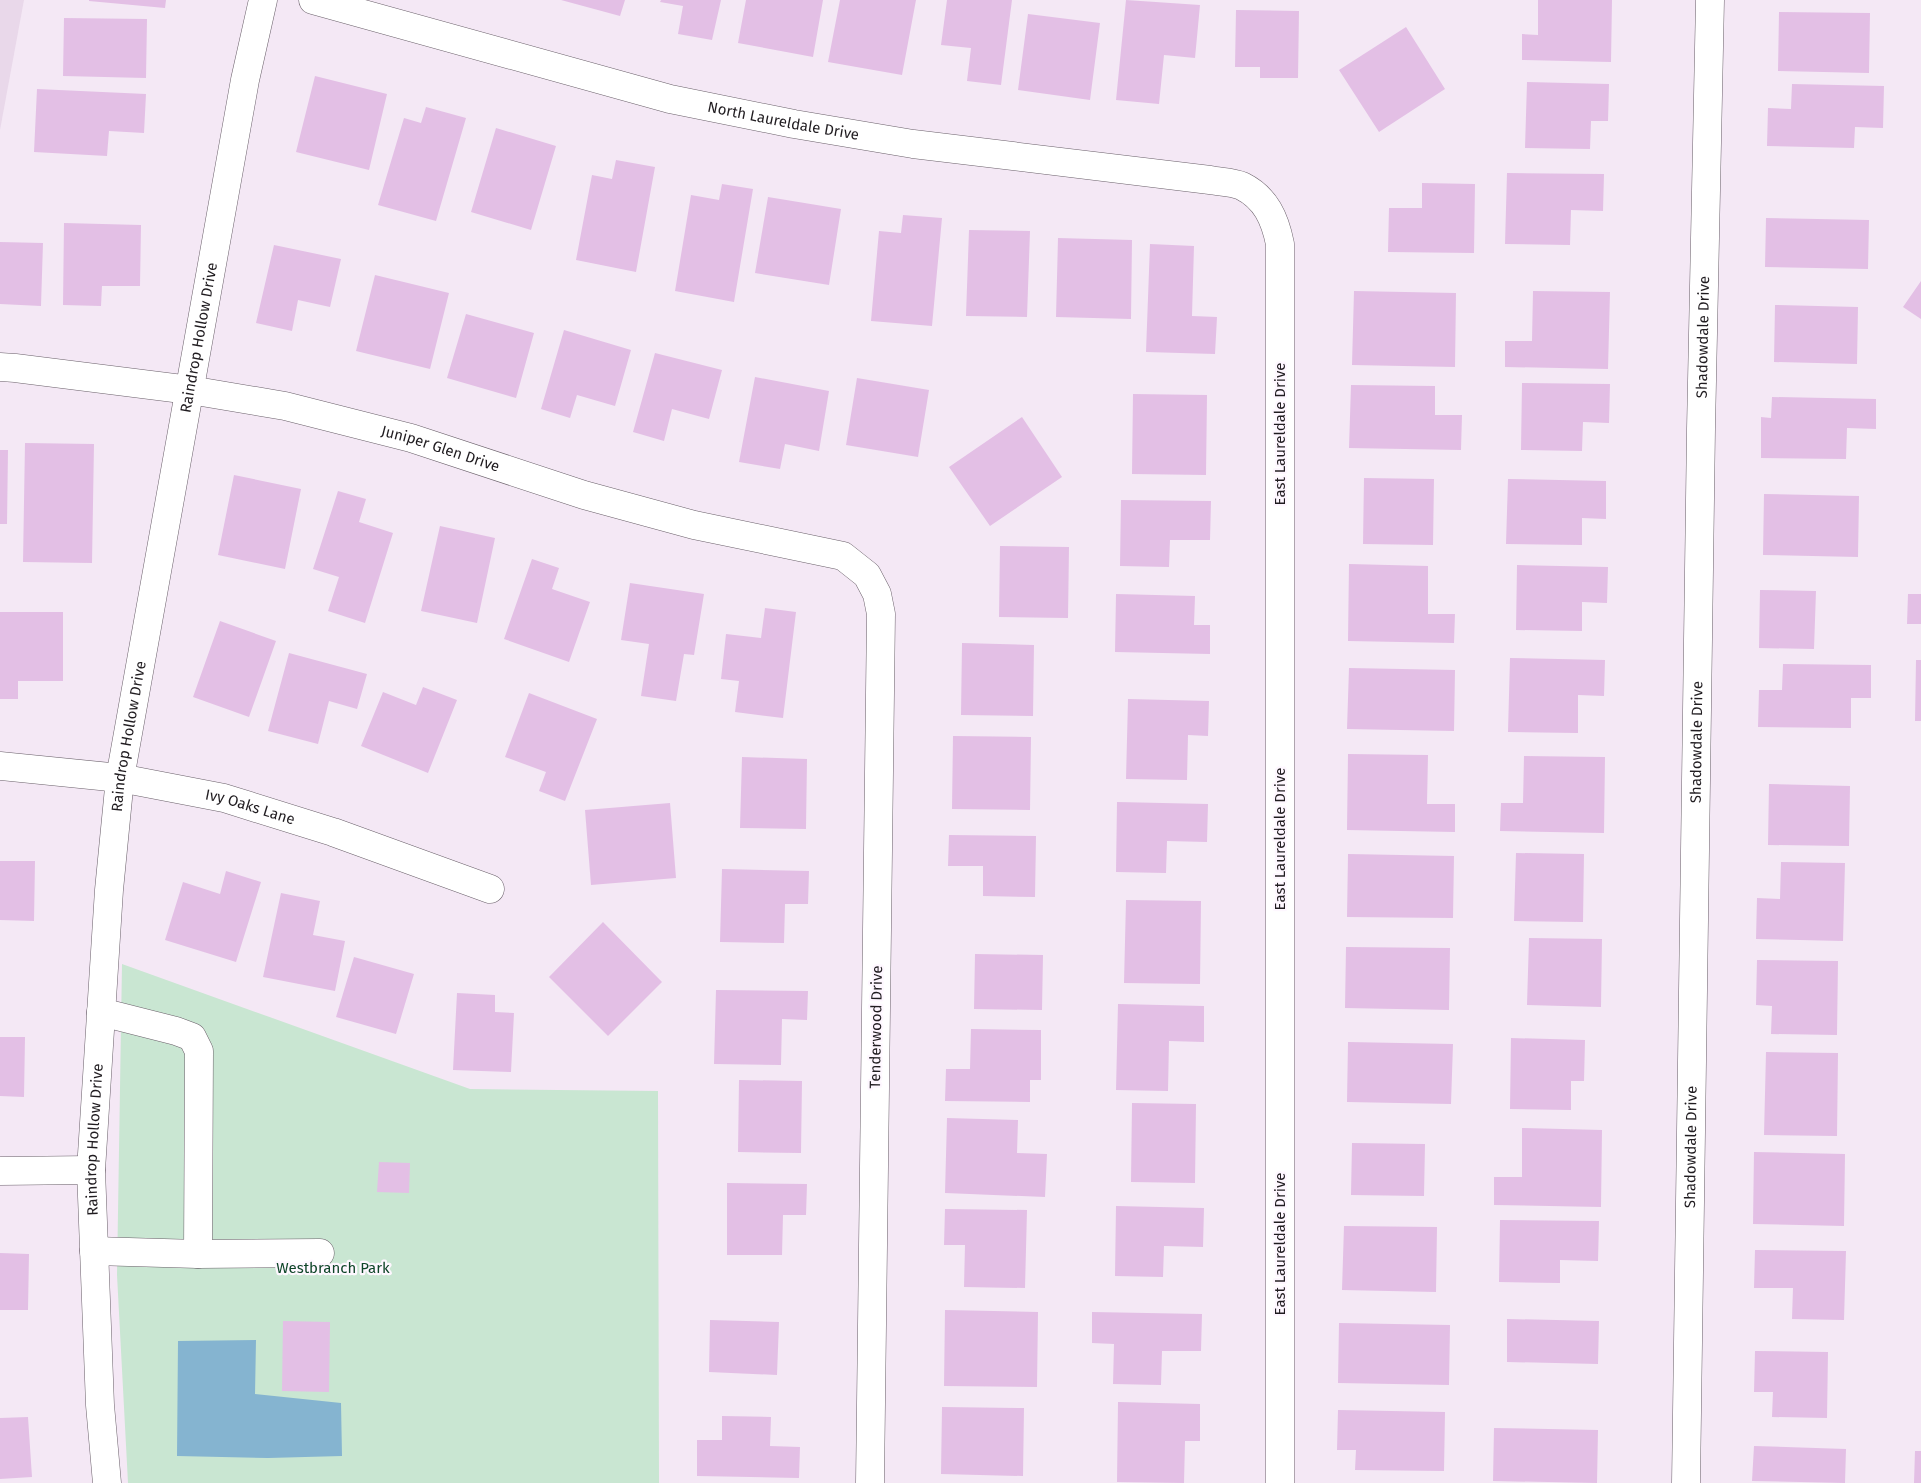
<svg xmlns="http://www.w3.org/2000/svg" width="1921" height="1483" font-family="'Fira Sans',sans-serif">
<style>
.built{fill:#e9d8ea}
.green{fill:#c9e6d2}
.water{fill:#85b4d0}
.building{fill:#e3bfe5}
.lines{fill:none;stroke-linecap:round;stroke-linejoin:round}
.minor-casing{stroke:#6a606a;stroke-width:29}
.minor{stroke:#fff;stroke-width:28}
.labels{text-anchor:middle;dominant-baseline:central;stroke-width:4.5;stroke-linejoin:round;paint-order:stroke}
.street-label{font-size:15px;fill:#201c20;stroke:#fef7ff}
.park-label{font-size:15px;fill:#0e4528;stroke:#fef7ff}
</style>
<rect width="100%" height="100%" fill="#f4e8f5"/>
<!-- built -->
<path class="built" d="M 0,0 L 24,0 L 0,130 Z"/>
<!-- green -->
<path class="green" d="M 122,964 L 470,1089 L 658,1091 L 659,1483 L 128,1483 L 117,1275 Z"/>
<!-- water -->
<path class="water" d="M 256,1340 L 255,1394 L 341,1403 L 342,1456 L 268,1458 L 177,1456 L 178,1341 Z"/>
<!-- building -->
<path class="building" d="M 89,0 L 166,0 L 165,8 L 89,1 Z
M 561,0 L 625,0 L 620,16 Z
M 661,0 L 721,0 L 712,40 L 678,34 L 683,6 L 660,2 Z
M 746,0 L 823,0 L 813,57 L 738,43 Z
M 840,0 L 916,0 L 902,75 L 828,62 Z
M 947,0 L 1012,0 L 1001,85 L 967,81 L 971,48 L 941,45 Z
M 1126,0 L 1200,5 L 1195,58 L 1164,55 L 1159,104 L 1116,100 Z
M 1538,0 L 1612,0 L 1611,62 L 1522,60 L 1522,34 L 1538,35 Z
M 1236,10 L 1299,11 L 1298,78 L 1260,78 L 1260,67 L 1235,67 Z
M 1779,12 L 1870,13 L 1869,73 L 1778,71 Z
M 1028,14 L 1100,23 L 1090,100 L 1018,90 Z
M 64,18 L 147,19 L 146,78 L 63,76 Z
M 1406,27 L 1445,89 L 1379,132 L 1339,70 Z
M 315,76 L 387,94 L 369,170 L 296,152 Z
M 1527,82 L 1609,84 L 1608,121 L 1591,121 L 1590,149 L 1525,148 Z
M 1792,84 L 1884,86 L 1883,128 L 1855,127 L 1854,148 L 1767,146 L 1768,108 L 1791,109 Z
M 37,89 L 146,94 L 144,133 L 109,131 L 107,156 L 34,152 Z
M 426,107 L 466,118 L 436,221 L 378,205 L 404,118 L 421,123 Z
M 496,128 L 556,146 L 531,230 L 471,212 Z
M 616,160 L 655,167 L 636,272 L 576,260 L 592,175 L 612,179 Z
M 1507,173 L 1604,174 L 1603,211 L 1571,210 L 1570,245 L 1505,244 Z
M 1422,183 L 1475,184 L 1474,253 L 1388,252 L 1389,208 L 1422,208 Z
M 722,184 L 753,189 L 734,302 L 675,291 L 691,195 L 719,200 Z
M 768,197 L 841,209 L 829,285 L 755,273 Z
M 903,215 L 942,218 L 932,326 L 871,321 L 879,231 L 901,233 Z
M 1766,218 L 1869,220 L 1868,269 L 1765,267 Z
M 64,223 L 141,225 L 140,286 L 102,286 L 101,306 L 63,305 Z
M 969,230 L 1030,231 L 1027,317 L 966,316 Z
M 1058,238 L 1132,240 L 1131,319 L 1056,317 Z
M 0,242 L 43,243 L 41,306 L 0,304 Z
M 1150,244 L 1194,246 L 1192,316 L 1217,317 L 1215,354 L 1146,352 Z
M 274,245 L 341,259 L 330,307 L 298,300 L 292,331 L 256,323 Z
M 375,275 L 449,293 L 430,369 L 356,351 Z
M 1921,281 L 1921,319 L 1903,307 Z
M 1354,291 L 1456,293 L 1455,367 L 1352,365 Z
M 1533,291 L 1610,292 L 1608,369 L 1505,367 L 1505,341 L 1532,341 Z
M 1775,305 L 1858,307 L 1857,364 L 1774,362 Z
M 466,314 L 534,333 L 516,398 L 447,378 Z
M 564,330 L 631,350 L 615,406 L 577,395 L 570,418 L 541,409 Z
M 655,353 L 722,370 L 709,419 L 672,409 L 664,441 L 633,432 Z
M 755,377 L 829,391 L 819,451 L 785,444 L 780,469 L 739,462 Z
M 857,378 L 929,390 L 918,457 L 846,445 Z
M 1522,383 L 1610,384 L 1609,423 L 1583,422 L 1582,451 L 1521,450 Z
M 1351,385 L 1435,386 L 1435,415 L 1462,415 L 1461,450 L 1349,448 Z
M 1133,394 L 1207,395 L 1206,475 L 1132,474 Z
M 1772,397 L 1876,399 L 1876,429 L 1847,428 L 1846,459 L 1761,458 L 1761,417 L 1771,418 Z
M 1022,417 L 1062,477 L 990,526 L 949,467 Z
M 25,443 L 94,444 L 92,563 L 23,562 Z
M 0,450 L 8,450 L 7,524 L 0,524 Z
M 234,475 L 301,489 L 285,569 L 218,555 Z
M 1364,478 L 1434,479 L 1433,545 L 1363,544 Z
M 1508,479 L 1606,481 L 1606,519 L 1582,518 L 1582,545 L 1506,544 Z
M 338,491 L 366,499 L 359,522 L 393,533 L 365,623 L 328,611 L 339,577 L 313,569 Z
M 1764,494 L 1859,496 L 1858,557 L 1763,555 Z
M 1121,500 L 1211,501 L 1210,540 L 1170,540 L 1169,567 L 1120,566 Z
M 440,526 L 495,538 L 477,623 L 421,611 Z
M 1000,546 L 1069,547 L 1068,618 L 999,617 Z
M 532,559 L 559,568 L 552,589 L 590,602 L 569,662 L 504,639 Z
M 1349,564 L 1428,566 L 1428,614 L 1455,614 L 1454,643 L 1348,641 Z
M 1517,565 L 1608,567 L 1607,603 L 1582,602 L 1582,631 L 1516,630 Z
M 630,583 L 704,594 L 694,655 L 684,654 L 676,701 L 641,696 L 649,644 L 621,640 Z
M 1760,590 L 1816,591 L 1814,649 L 1759,648 Z
M 1116,594 L 1195,596 L 1194,625 L 1210,625 L 1210,654 L 1115,652 Z
M 1908,594 L 1921,594 L 1921,624 L 1907,624 Z
M 765,608 L 796,612 L 783,718 L 735,712 L 739,681 L 721,679 L 726,634 L 761,638 Z
M 0,612 L 63,612 L 63,681 L 18,681 L 18,699 L 0,699 Z
M 220,621 L 276,641 L 249,717 L 193,697 Z
M 962,643 L 1034,645 L 1033,716 L 961,715 Z
M 289,653 L 367,674 L 357,709 L 329,701 L 318,744 L 268,731 Z
M 1510,658 L 1605,660 L 1604,696 L 1578,695 L 1578,733 L 1508,732 Z
M 1916,660 L 1921,660 L 1921,721 L 1915,721 Z
M 1783,664 L 1871,665 L 1871,698 L 1851,698 L 1851,728 L 1758,727 L 1759,690 L 1782,690 Z
M 1349,668 L 1455,670 L 1454,731 L 1347,729 Z
M 423,687 L 457,700 L 428,773 L 361,746 L 383,692 L 416,705 Z
M 529,693 L 597,719 L 565,801 L 539,791 L 546,772 L 505,757 Z
M 1128,699 L 1209,701 L 1208,736 L 1188,735 L 1187,780 L 1126,779 Z
M 953,736 L 1031,737 L 1030,810 L 952,809 Z
M 1348,754 L 1428,755 L 1427,804 L 1455,804 L 1455,832 L 1347,830 Z
M 1524,756 L 1605,757 L 1604,833 L 1500,831 L 1501,803 L 1523,803 Z
M 742,757 L 807,759 L 806,829 L 740,828 Z
M 1769,784 L 1850,786 L 1849,846 L 1768,845 Z
M 1117,802 L 1208,804 L 1207,842 L 1167,841 L 1166,873 L 1116,872 Z
M 670,803 L 676,878 L 591,885 L 585,810 Z
M 949,835 L 1036,836 L 1035,897 L 983,896 L 983,866 L 948,866 Z
M 1516,853 L 1584,854 L 1583,922 L 1514,921 Z
M 1348,854 L 1454,856 L 1453,918 L 1347,917 Z
M 0,861 L 35,861 L 34,921 L 0,920 Z
M 1781,862 L 1845,863 L 1843,941 L 1756,939 L 1757,898 L 1780,899 Z
M 722,869 L 809,871 L 808,904 L 785,904 L 784,943 L 720,942 Z
M 226,871 L 261,882 L 236,962 L 165,940 L 183,882 L 220,894 Z
M 281,893 L 320,901 L 313,935 L 345,941 L 335,991 L 263,977 Z
M 1126,900 L 1201,901 L 1200,984 L 1124,983 Z
M 603,922 L 662,982 L 608,1036 L 549,977 Z
M 1529,938 L 1602,939 L 1601,1007 L 1527,1005 Z
M 1346,947 L 1450,948 L 1449,1010 L 1345,1008 Z
M 975,954 L 1043,955 L 1042,1010 L 974,1009 Z
M 354,957 L 414,974 L 396,1034 L 336,1017 Z
M 1757,960 L 1838,961 L 1837,1035 L 1771,1034 L 1772,1006 L 1756,1005 Z
M 716,990 L 808,991 L 807,1020 L 782,1019 L 781,1065 L 714,1064 Z
M 457,993 L 495,995 L 495,1012 L 514,1013 L 511,1072 L 453,1070 Z
M 1118,1004 L 1204,1006 L 1204,1042 L 1169,1041 L 1168,1091 L 1116,1090 Z
M 971,1029 L 1041,1030 L 1041,1080 L 1030,1080 L 1030,1102 L 945,1101 L 946,1069 L 970,1069 Z
M 0,1037 L 25,1037 L 24,1097 L 0,1096 Z
M 1511,1038 L 1585,1040 L 1584,1081 L 1571,1081 L 1571,1110 L 1510,1109 Z
M 1348,1042 L 1453,1044 L 1451,1104 L 1347,1102 Z
M 1766,1052 L 1838,1053 L 1837,1136 L 1764,1135 Z
M 739,1080 L 802,1081 L 801,1153 L 738,1152 Z
M 1132,1103 L 1196,1104 L 1195,1183 L 1131,1182 Z
M 947,1118 L 1018,1120 L 1017,1153 L 1047,1154 L 1045,1197 L 945,1193 Z
M 1522,1128 L 1602,1130 L 1601,1207 L 1494,1205 L 1494,1177 L 1522,1177 Z
M 1352,1143 L 1425,1144 L 1424,1196 L 1351,1195 Z
M 1754,1152 L 1845,1154 L 1844,1226 L 1753,1224 Z
M 379,1162 L 410,1163 L 409,1193 L 377,1192 Z
M 727,1183 L 807,1184 L 806,1215 L 783,1215 L 782,1255 L 727,1255 Z
M 1116,1206 L 1204,1208 L 1203,1247 L 1164,1246 L 1163,1277 L 1115,1276 Z
M 945,1209 L 1027,1210 L 1025,1288 L 964,1287 L 965,1245 L 944,1245 Z
M 1500,1220 L 1599,1221 L 1598,1261 L 1560,1260 L 1560,1283 L 1499,1282 Z
M 1344,1226 L 1437,1227 L 1436,1292 L 1342,1290 Z
M 1755,1250 L 1846,1251 L 1844,1320 L 1792,1319 L 1793,1288 L 1754,1288 Z
M 0,1253 L 29,1254 L 28,1310 L 0,1310 Z
M 945,1310 L 1038,1312 L 1037,1387 L 944,1386 Z
M 1092,1312 L 1202,1314 L 1201,1351 L 1162,1351 L 1161,1385 L 1113,1384 L 1114,1344 L 1092,1343 Z
M 1507,1319 L 1599,1321 L 1598,1364 L 1507,1362 Z
M 710,1320 L 779,1322 L 777,1375 L 709,1372 Z
M 283,1321 L 330,1322 L 329,1392 L 282,1391 Z
M 1339,1323 L 1450,1325 L 1449,1385 L 1338,1383 Z
M 1755,1351 L 1828,1352 L 1827,1418 L 1772,1417 L 1773,1392 L 1754,1392 Z
M 1118,1402 L 1200,1404 L 1200,1441 L 1185,1441 L 1184,1483 L 1117,1482 Z
M 942,1407 L 1024,1408 L 1023,1476 L 941,1474 Z
M 1338,1410 L 1445,1412 L 1444,1471 L 1355,1470 L 1356,1450 L 1337,1450 Z
M 722,1416 L 771,1417 L 770,1446 L 800,1447 L 799,1478 L 697,1476 L 697,1440 L 722,1440 Z
M 28,1417 L 32,1477 L 0,1479 L 0,1418 Z
M 1494,1428 L 1598,1430 L 1597,1483 L 1493,1481 Z
M 1754,1446 L 1846,1449 L 1845,1483 L 1752,1481 Z
M 1915,1451 L 1921,1451 L 1921,1483 L 1914,1483 Z"/>
<g class="lines">
<!-- minor casing -->
<g class="minor-casing">
<g id="minor">
<path id="s1" d="M 313,0 L 670,99 L 794,124 L 913,144 L 1210,180 C 1220,182 1233,182 1242,186 C 1266,198 1275,219 1280,244 L 1280,1483"/>
<path id="s2" d="M 0,367 L 15,368 L 190,390 L 285,406 L 411,438 L 584,495 L 694,525 L 843,556 L 867,575 L 877,594 L 881,614 L 870,1483"/>
<path id="s3" d="M 0,766 L 120,778 L 224,798 L 333,832 L 490,889"/>
<path d="M 101,1012 L 176,1031 L 192,1037 L 199,1051 L 198,1254"/>
<path d="M 0,1171 L 91,1170"/>
<path d="M 94,1251 L 198,1254 L 320,1253"/>
<path id="s4" d="M 107,1483 L 100,1405 L 91,1170 L 109,890 L 120,778 L 245,80 L 263,0"/>
<path id="s5" d="M 1686,1483 L 1701,429 L 1710,0"/>
</g>
</g>
<!-- minor -->
<use href="#minor" class="minor"/>
</g>
<g class="labels">
<!-- street labels -->
<g class="street-label">
<text stroke="none"><textPath href="#s1" startOffset="486">North Laureldale Drive</textPath></text>
<text stroke="none"><textPath href="#s5" startOffset="1146">Shadowdale Drive</textPath></text>
<text stroke="none"><textPath href="#s4" startOffset="1154">Raindrop Hollow Drive</textPath></text>
<text transform="translate(1280 434) rotate(-90)">East Laureldale Drive</text>
<text stroke="none"><textPath href="#s2" startOffset="449">Juniper Glen Drive</textPath></text>
<text stroke="none"><textPath href="#s4" startOffset="749">Raindrop Hollow Drive</textPath></text>
<text stroke="none"><textPath href="#s5" startOffset="741">Shadowdale Drive</textPath></text>
<text stroke="none"><textPath href="#s3" startOffset="254">Ivy Oaks Lane</textPath></text>
<text transform="translate(1280 839) rotate(-90)">East Laureldale Drive</text>
<text transform="translate(876 1027) rotate(-89)">Tenderwood Drive</text>
<text stroke="none"><textPath href="#s4" startOffset="344">Raindrop Hollow Drive</textPath></text>
<text stroke="none"><textPath href="#s5" startOffset="336">Shadowdale Drive</textPath></text>
<text transform="translate(1280 1244) rotate(-90)">East Laureldale Drive</text>
</g>
<!-- park labels -->
<g class="park-label">
<text x="333" y="1268">Westbranch Park</text>
</g>
</g>
</svg>
